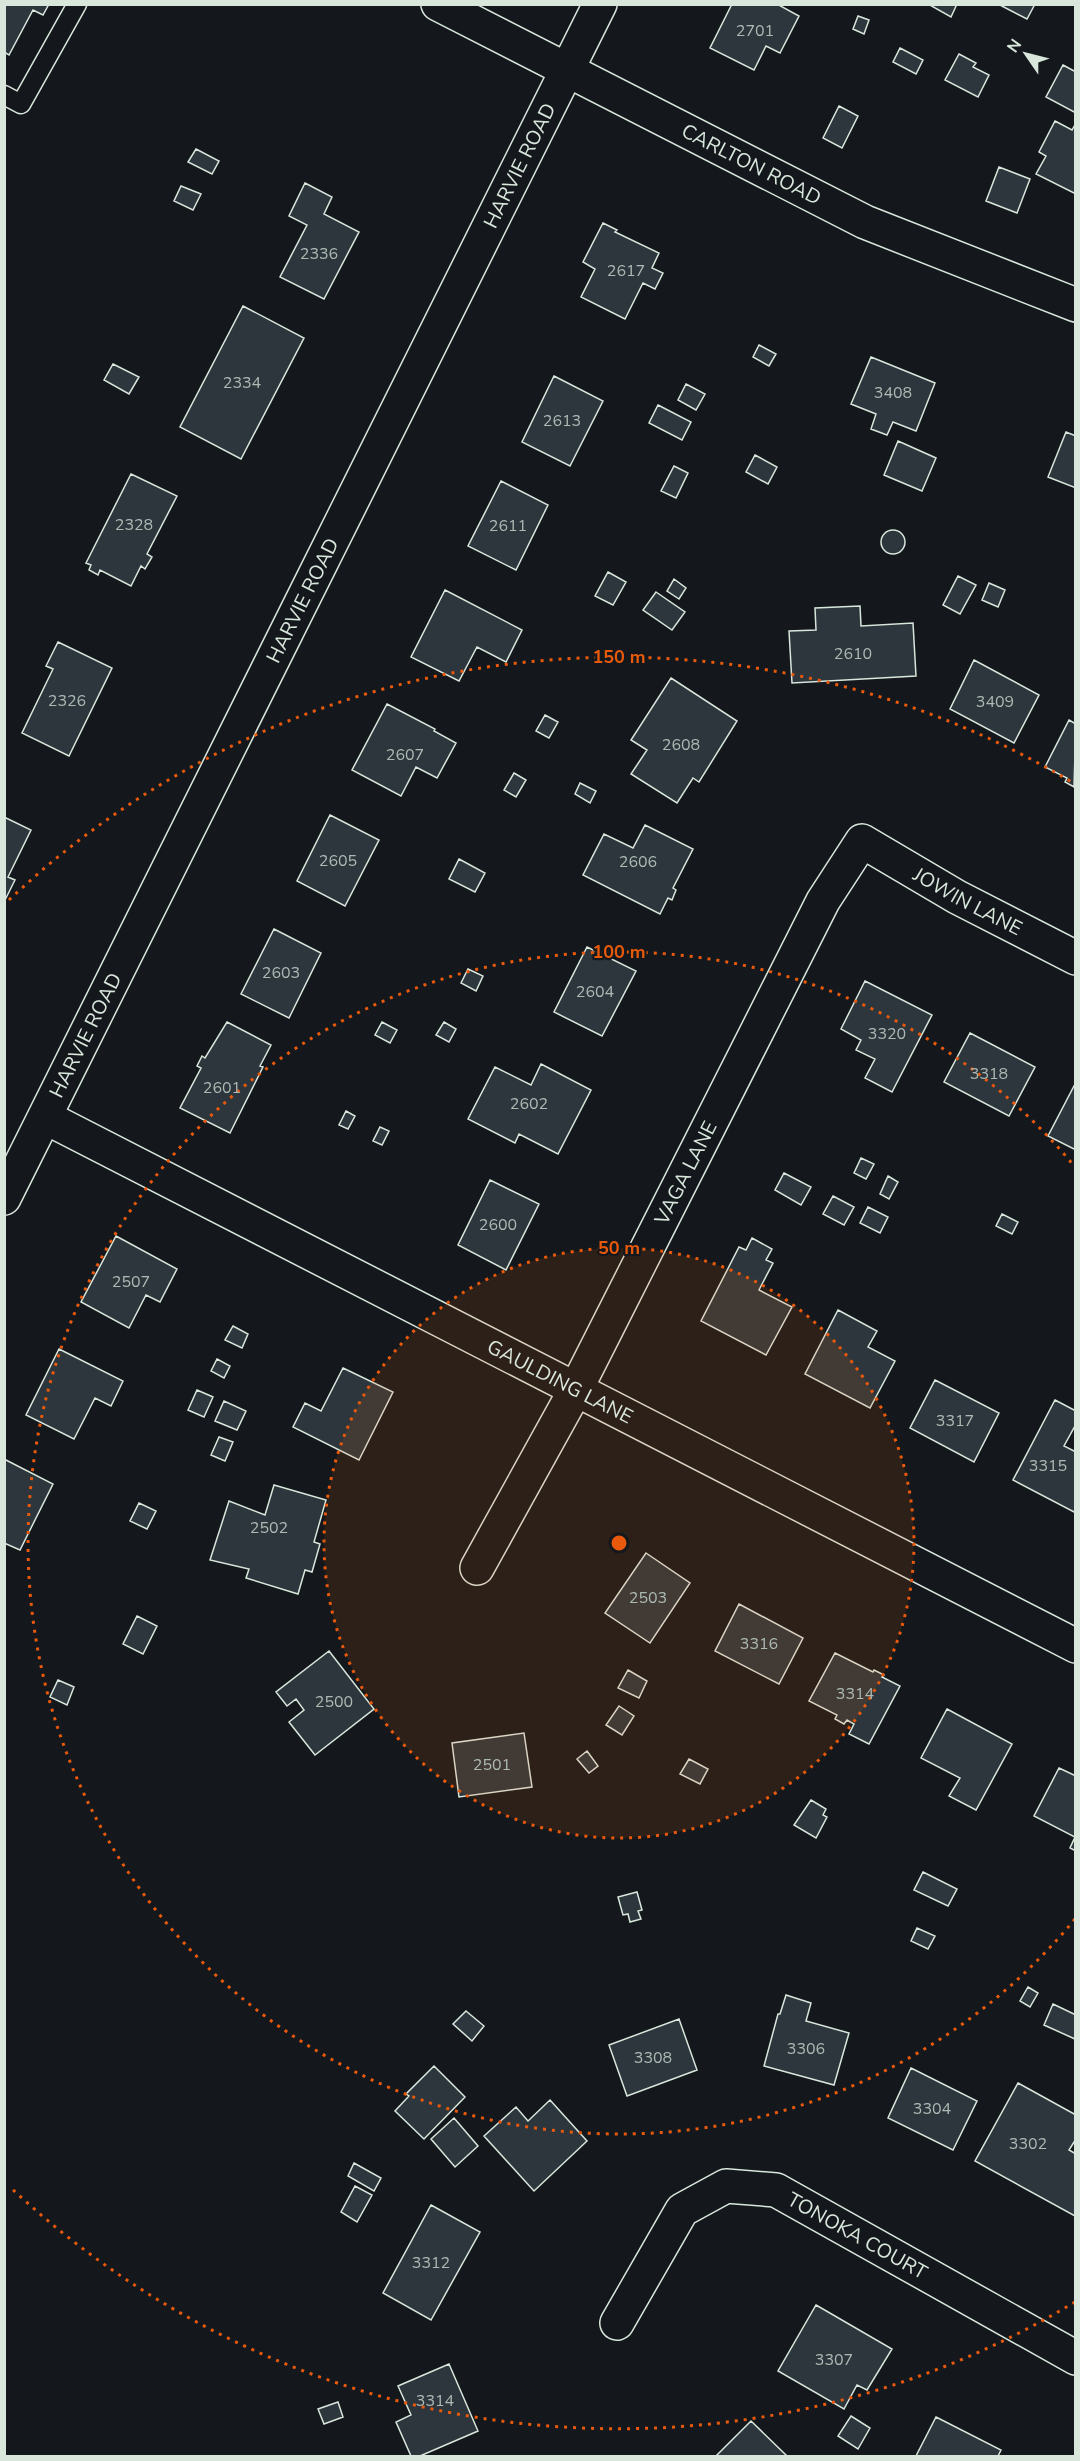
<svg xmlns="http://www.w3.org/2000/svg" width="1080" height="2461" font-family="'Nunito Sans',sans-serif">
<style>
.building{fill:#2c363c;stroke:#d8e6dc;stroke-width:1.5}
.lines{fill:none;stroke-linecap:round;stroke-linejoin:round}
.lane-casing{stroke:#d8e6dc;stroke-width:21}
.street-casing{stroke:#d8e6dc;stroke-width:36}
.secondary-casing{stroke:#d8e6dc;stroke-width:36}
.lane{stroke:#14181c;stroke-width:18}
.street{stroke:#14181c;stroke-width:33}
.secondary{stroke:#14181c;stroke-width:33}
.ring{fill:none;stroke:#e8590c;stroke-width:3;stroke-dasharray:3 6}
.labels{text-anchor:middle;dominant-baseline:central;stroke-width:4.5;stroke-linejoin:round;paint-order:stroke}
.number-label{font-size:16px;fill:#adbab4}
.street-label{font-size:20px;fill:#d8e6dc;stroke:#14181c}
.centre{fill:#e8590c;stroke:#14181c;stroke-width:3}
.ring-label{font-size:18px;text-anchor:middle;font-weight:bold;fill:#e8590c;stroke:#14181c;stroke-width:4.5;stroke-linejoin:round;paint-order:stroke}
</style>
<rect width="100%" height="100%" fill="#14181c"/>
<!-- building -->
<path class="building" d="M 4,4 L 49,4 L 43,15 L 33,10 L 9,55 L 4,52 Z
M 732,4 L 777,4 L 799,16 L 780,53 L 766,46 L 754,70 L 710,48 Z
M 928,4 L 957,4 L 951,17 Z
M 998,4 L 1035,4 L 1027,19 Z
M 858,16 L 869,20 L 864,34 L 853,29 Z
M 900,48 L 923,60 L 916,74 L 893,62 Z
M 959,54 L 976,63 L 973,67 L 989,75 L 978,97 L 945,80 Z
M 1063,65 L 1076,72 L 1076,113 L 1046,97 Z
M 839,106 L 858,116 L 842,148 L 823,138 Z
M 1055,121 L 1072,130 L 1076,123 L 1076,194 L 1036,174 L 1046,156 L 1039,152 Z
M 196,149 L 219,161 L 212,174 L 188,162 Z
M 999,167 L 1030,179 L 1017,213 L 986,201 Z
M 305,183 L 332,197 L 324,214 L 359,232 L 324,299 L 280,277 L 307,225 L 289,216 Z
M 181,186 L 201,194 L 193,210 L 174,201 Z
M 603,223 L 617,230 L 615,232 L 659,253 L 652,268 L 663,273 L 655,289 L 643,283 L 625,319 L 581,297 L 595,269 L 583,262 Z
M 243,306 L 304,338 L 241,459 L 180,427 Z
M 759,345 L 776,354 L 769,366 L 753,357 Z
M 871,357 L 935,383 L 916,431 L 893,422 L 887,435 L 871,429 L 876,414 L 851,404 Z
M 113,364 L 139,377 L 129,394 L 104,380 Z
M 554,376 L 603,401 L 570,466 L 522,442 Z
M 686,384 L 705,394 L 696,410 L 678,400 Z
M 658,405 L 691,422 L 682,440 L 649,423 Z
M 1066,432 L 1076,436 L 1076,488 L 1048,477 Z
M 898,441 L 936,458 L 922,491 L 884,475 Z
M 755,455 L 777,467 L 768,484 L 746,472 Z
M 674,466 L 688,473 L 676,498 L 661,491 Z
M 131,474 L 177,496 L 147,554 L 152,557 L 145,569 L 141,566 L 131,586 L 100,570 L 98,575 L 89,570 L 91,565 L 86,563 Z
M 501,481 L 548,505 L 516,570 L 468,546 Z
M881 542a12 12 0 1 1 24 0a12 12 0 1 1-24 0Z
M 608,572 L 626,582 L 613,605 L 595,596 Z
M 958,576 L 976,585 L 960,614 L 943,605 Z
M 674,579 L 686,588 L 679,599 L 667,591 Z
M 989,583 L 1005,590 L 998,607 L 982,600 Z
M 445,590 L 522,630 L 506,662 L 477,647 L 459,681 L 411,657 Z
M 656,592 L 685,612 L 672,630 L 643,610 Z
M 860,606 L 861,626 L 913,623 L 916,676 L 792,683 L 789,631 L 816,630 L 815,608 Z
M 58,642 L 112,668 L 69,756 L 22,733 L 53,669 L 46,666 Z
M 974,660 L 1039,695 L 1014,743 L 950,709 Z
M 671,678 L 737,721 L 699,782 L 693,778 L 677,803 L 631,774 L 647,750 L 631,740 Z
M 387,704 L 435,729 L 434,731 L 456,743 L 437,778 L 416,767 L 401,796 L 352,770 Z
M 545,715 L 558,722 L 549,738 L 536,731 Z
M 1069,720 L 1074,723 L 1076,720 L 1074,787 L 1065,782 L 1067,778 L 1045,767 Z
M 514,773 L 526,780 L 516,797 L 504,790 Z
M 580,783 L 596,791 L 590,803 L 575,794 Z
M 330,815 L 379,840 L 345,906 L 297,881 Z
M 4,817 L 31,830 L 8,877 L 15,880 L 4,902 Z
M 645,825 L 693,849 L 673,888 L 676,890 L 672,900 L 668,898 L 660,914 L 583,875 L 604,834 L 633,848 Z
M 459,859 L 485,873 L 475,892 L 449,879 Z
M 274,929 L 321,953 L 289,1018 L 241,994 Z
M 587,947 L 636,971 L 602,1036 L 554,1012 Z
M 468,969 L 483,976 L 476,991 L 461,983 Z
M 865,981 L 932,1015 L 892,1092 L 865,1078 L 875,1059 L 856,1050 L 861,1040 L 841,1029 Z
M 227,1022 L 271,1045 L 260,1066 L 263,1067 L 230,1133 L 180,1108 L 201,1068 L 197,1066 L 202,1056 L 205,1058 Z
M 382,1022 L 397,1030 L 390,1043 L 375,1035 Z
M 444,1022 L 456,1029 L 449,1042 L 436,1035 Z
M 970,1033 L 1035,1067 L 1009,1116 L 944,1082 Z
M 541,1064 L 591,1090 L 558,1154 L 519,1134 L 515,1143 L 468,1119 L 495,1067 L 531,1085 Z
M 1074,1086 L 1076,1087 L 1076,1150 L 1048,1136 Z
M 346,1111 L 355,1116 L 348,1129 L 339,1125 Z
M 380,1127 L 389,1131 L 382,1145 L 373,1141 Z
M 861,1158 L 874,1164 L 866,1179 L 854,1173 Z
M 784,1173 L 811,1187 L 801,1205 L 775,1190 Z
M 888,1176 L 898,1182 L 889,1199 L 880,1194 Z
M 490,1180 L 539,1204 L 506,1270 L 458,1245 Z
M 833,1196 L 854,1207 L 844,1225 L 823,1214 Z
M 868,1207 L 888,1217 L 880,1233 L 860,1223 Z
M 1002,1214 L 1018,1222 L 1012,1234 L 996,1226 Z
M 116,1236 L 177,1269 L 160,1302 L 146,1295 L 129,1328 L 81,1302 Z
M 752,1238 L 772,1249 L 766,1260 L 773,1263 L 759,1290 L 792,1307 L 766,1355 L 701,1321 L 739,1247 L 746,1250 Z
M 838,1310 L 877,1331 L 868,1347 L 895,1361 L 870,1408 L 805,1374 Z
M 233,1326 L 248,1334 L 242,1348 L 225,1340 Z
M 59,1349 L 123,1381 L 111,1406 L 95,1398 L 74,1439 L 26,1415 Z
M 217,1359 L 230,1366 L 224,1378 L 211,1371 Z
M 343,1368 L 393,1392 L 359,1460 L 293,1427 L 305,1403 L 321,1411 Z
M 935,1380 L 999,1413 L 974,1462 L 910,1428 Z
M 197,1390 L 213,1397 L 204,1417 L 188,1410 Z
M 1055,1400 L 1076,1411 L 1076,1424 L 1064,1446 L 1076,1452 L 1076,1513 L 1013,1480 Z
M 224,1401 L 246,1411 L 237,1430 L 215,1421 Z
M 219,1437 L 233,1442 L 225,1461 L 211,1455 Z
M 4,1459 L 53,1484 L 20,1550 L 4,1543 Z
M 274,1485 L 326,1500 L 314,1542 L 320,1544 L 312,1572 L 305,1570 L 298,1594 L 246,1578 L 249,1569 L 210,1560 L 229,1501 L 265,1515 Z
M 139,1503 L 156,1511 L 147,1529 L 130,1521 Z
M 646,1553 L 690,1583 L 650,1643 L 605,1613 Z
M 739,1604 L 803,1638 L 779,1684 L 715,1651 Z
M 137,1616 L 157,1626 L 143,1654 L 123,1644 Z
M 329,1651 L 374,1709 L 315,1755 L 289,1722 L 304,1710 L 296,1699 L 287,1706 L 276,1692 Z
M 835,1653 L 873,1672 L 874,1670 L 884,1675 L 882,1677 L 900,1686 L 869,1744 L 849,1734 L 854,1724 L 847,1720 L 844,1724 L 835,1719 L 837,1715 L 809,1701 Z
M 628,1670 L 647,1681 L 639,1698 L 618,1688 Z
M 58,1680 L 74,1687 L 67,1705 L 50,1697 Z
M 619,1706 L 634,1716 L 622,1735 L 606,1725 Z
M 947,1709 L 1012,1744 L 976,1810 L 949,1796 L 960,1778 L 921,1758 Z
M 524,1733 L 532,1787 L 459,1797 L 452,1743 Z
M 587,1751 L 598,1766 L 589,1773 L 577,1759 Z
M 689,1759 L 708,1769 L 700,1784 L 680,1774 Z
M 1059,1768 L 1076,1776 L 1076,1851 L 1070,1848 L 1075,1837 L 1034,1816 Z
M 811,1800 L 826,1809 L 823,1815 L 827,1817 L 816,1838 L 794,1825 Z
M 923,1872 L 957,1889 L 948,1906 L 914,1890 Z
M 637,1892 L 642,1910 L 638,1911 L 641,1919 L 630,1922 L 628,1914 L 623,1915 L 618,1897 Z
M 917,1928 L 935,1936 L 928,1949 L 911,1941 Z
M 1028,1987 L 1038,1993 L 1030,2007 L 1020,2001 Z
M 786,1995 L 811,2003 L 806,2021 L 849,2033 L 834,2085 L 764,2066 L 778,2014 L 780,2014 Z
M 1053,2004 L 1076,2015 L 1075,2039 L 1044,2025 Z
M 466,2011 L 484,2026 L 472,2041 L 453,2024 Z
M 679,2019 L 697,2070 L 627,2096 L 609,2045 Z
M 434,2066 L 465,2097 L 424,2139 L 395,2111 L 409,2096 L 406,2094 Z
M 911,2068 L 977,2101 L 953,2150 L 888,2118 Z
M 1018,2083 L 1076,2115 L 1076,2139 L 1069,2150 L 1076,2154 L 1075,2216 L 975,2161 Z
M 550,2100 L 587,2141 L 534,2191 L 484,2136 L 516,2107 L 528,2121 Z
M 454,2118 L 478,2146 L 455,2167 L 431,2139 Z
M 354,2163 L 381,2178 L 374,2191 L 348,2176 Z
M 355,2186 L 372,2195 L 357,2222 L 341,2212 Z
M 431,2205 L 480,2232 L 431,2320 L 383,2293 Z
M 816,2305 L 892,2349 L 867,2390 L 857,2385 L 844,2409 L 778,2371 Z
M 449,2364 L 478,2431 L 420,2456 L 411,2456 L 396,2422 L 411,2415 L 398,2386 Z
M 338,2402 L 343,2417 L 324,2424 L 318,2409 Z
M 851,2416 L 870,2428 L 858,2449 L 838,2436 Z
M 936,2417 L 1001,2450 L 998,2456 L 916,2456 Z
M 751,2421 L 787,2456 L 716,2456 Z"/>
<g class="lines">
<!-- lane casing -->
<g class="lane-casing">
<path id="lane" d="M 4,95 L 21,104 L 77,4"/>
</g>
<!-- street casing -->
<g class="street-casing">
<g id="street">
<path id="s1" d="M 438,4 L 865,222 L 1076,305"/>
<path id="s2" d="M 45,1117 L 1076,1646"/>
<path id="s3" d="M 477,1568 L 576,1389 L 823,901 L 862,841 L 957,897 L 1076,958"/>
<path id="s4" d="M 617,2323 L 682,2210 L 726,2186 L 776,2190 L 1076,2358"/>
</g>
</g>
<!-- secondary casing -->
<g class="secondary-casing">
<g id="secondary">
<path id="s5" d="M 4,1198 L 600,4"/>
</g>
</g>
<!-- lane -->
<use href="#lane" class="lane"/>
<!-- street -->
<use href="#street" class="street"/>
<!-- secondary -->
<use href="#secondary" class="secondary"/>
</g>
<!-- distance rings -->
<circle cx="619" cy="1543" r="295" fill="#e8590c" fill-opacity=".12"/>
<g class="ring">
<circle cx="619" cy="1543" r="295"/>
<path d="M1075 1919A591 591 0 1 1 1075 1167"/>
<path d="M1075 2302A886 886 0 0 1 9 2186M9 900A886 886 0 0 1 1075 784"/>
</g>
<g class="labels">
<!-- number labels -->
<g class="number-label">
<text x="755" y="31">2701</text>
<text x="319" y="254">2336</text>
<text x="626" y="271">2617</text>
<text x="242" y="383">2334</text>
<text x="893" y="393">3408</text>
<text x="562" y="421">2613</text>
<text x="134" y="525">2328</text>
<text x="508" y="526">2611</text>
<text x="853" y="654">2610</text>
<text x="67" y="701">2326</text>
<text x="995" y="702">3409</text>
<text x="681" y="745">2608</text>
<text x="405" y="755">2607</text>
<text x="338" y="861">2605</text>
<text x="638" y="862">2606</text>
<text x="281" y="973">2603</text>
<text x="595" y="992">2604</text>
<text x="887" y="1034">3320</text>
<text x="989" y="1074">3318</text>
<text x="222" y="1088">2601</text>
<text x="529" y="1104">2602</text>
<text x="498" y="1225">2600</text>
<text x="131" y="1282">2507</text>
<text x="955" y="1421">3317</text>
<text x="1048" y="1466">3315</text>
<text x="269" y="1528">2502</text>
<text x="648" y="1598">2503</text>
<text x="759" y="1644">3316</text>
<text x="855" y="1694">3314</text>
<text x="334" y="1702">2500</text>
<text x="492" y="1765">2501</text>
<text x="806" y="2049">3306</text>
<text x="653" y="2058">3308</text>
<text x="932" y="2109">3304</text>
<text x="1028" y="2144">3302</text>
<text x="431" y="2263">3312</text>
<text x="834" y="2360">3307</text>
<text x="435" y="2401">3314</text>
</g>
<!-- street labels -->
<g class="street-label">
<text stroke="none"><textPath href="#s1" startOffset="352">CARLTON ROAD</textPath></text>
<text stroke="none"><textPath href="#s5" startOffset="1154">HARVIE ROAD</textPath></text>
<text stroke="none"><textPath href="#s5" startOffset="668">HARVIE ROAD</textPath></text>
<text stroke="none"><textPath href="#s3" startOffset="945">JOWIN LANE</textPath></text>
<text stroke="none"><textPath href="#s5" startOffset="182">HARVIE ROAD</textPath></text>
<text stroke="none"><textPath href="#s3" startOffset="447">VAGA LANE</textPath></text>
<text stroke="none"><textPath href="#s2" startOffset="579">GAULDING LANE</textPath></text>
<text stroke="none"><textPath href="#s4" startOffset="324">TONOKA COURT</textPath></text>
</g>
</g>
<circle cx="619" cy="1543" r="9" class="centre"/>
<g class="ring-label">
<text x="619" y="663">150 m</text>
<text x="619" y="958">100 m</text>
<text x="619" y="1254">50 m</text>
</g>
<!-- border -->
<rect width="1080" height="2461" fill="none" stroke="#d8e6dc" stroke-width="12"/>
<!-- north arrow -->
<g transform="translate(1026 54) rotate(305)" stroke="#14181c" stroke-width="4.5" paint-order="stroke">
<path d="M0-4.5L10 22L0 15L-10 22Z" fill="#d8e6dc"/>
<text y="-9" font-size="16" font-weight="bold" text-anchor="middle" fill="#d8e6dc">N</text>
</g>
</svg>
